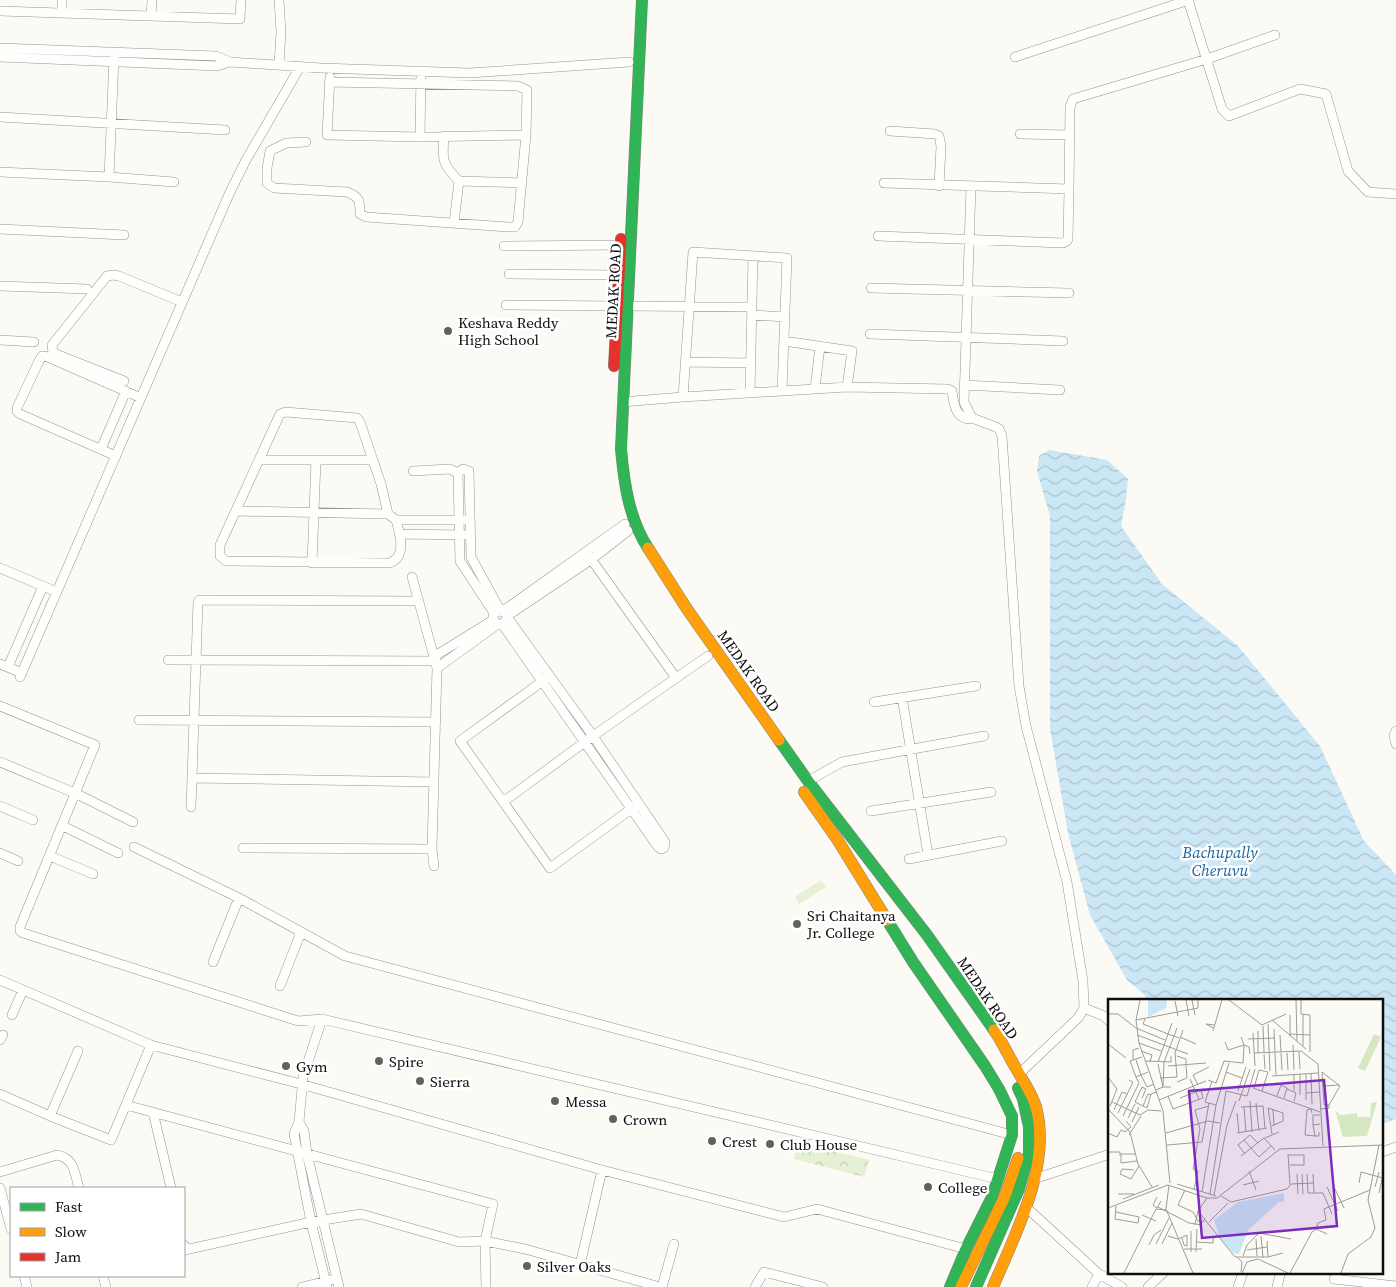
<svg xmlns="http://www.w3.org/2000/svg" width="1396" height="1287" font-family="'Source Serif 4',serif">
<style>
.grass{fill:#e5f0d4}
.park{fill:url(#park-crowns)}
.water{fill:url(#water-waves)}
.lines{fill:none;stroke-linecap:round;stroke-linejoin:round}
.street-casing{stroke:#959492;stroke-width:10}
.fast-casing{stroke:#82827f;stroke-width:12}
.slow-casing{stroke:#82827f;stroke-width:12}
.jam-casing{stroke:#82827f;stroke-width:12}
.street{stroke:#fffefd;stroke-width:9}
.fast{stroke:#30b455;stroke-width:11}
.slow{stroke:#ff9f0a;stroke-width:11}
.jam{stroke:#e5322d;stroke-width:11}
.poi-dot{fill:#61615e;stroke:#fff;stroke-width:2}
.labels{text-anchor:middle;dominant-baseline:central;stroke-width:5;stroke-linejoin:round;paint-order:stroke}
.street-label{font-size:15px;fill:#0e0e0e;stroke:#fff}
.poi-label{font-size:15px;fill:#0e0e0e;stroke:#fff;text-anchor:start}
.water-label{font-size:16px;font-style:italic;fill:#1a659d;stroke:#fff}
.inset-road{fill:none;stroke:#9d9c98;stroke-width:1}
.view{fill:#7b2cbf;fill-opacity:0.15;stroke:#7b2cbf;stroke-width:2.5}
.inset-edge{fill:none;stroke:#0e0e0e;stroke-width:2.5}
</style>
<defs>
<pattern id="park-crowns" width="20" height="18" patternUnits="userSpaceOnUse" patternTransform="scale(1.25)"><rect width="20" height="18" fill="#e5f0d4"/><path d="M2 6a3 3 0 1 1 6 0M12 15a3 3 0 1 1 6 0" fill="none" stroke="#c3cdb5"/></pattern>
<pattern id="water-waves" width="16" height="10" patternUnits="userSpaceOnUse" patternTransform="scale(1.25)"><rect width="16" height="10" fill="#cbe6f5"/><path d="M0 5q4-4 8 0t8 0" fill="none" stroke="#adc4d1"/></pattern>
</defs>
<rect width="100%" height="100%" fill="#fcfaf4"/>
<!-- grass -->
<path class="grass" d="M 821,880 L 826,887 L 799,904 L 795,897 Z"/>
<!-- park -->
<path class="park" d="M 798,1142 L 869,1160 L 864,1177 L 794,1159 Z"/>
<!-- water -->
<path class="water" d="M 1049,450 L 1107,460 L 1128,479 L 1126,499 L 1121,526 L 1162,584 L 1238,646 L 1320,746 L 1364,841 L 1396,875 L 1396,1119 L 1382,1124 L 1382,1001 L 1146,1001 L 1145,995 L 1127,980 L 1090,915 L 1068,833 L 1050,729 L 1050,516 L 1037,471 L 1039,456 Z"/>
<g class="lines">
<!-- street casing -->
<g class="street-casing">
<path id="street" d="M 279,0 L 281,32 L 279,65
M 1188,0 L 1222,109 L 1229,116 L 1300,89 L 1326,94 L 1348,171 L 1368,192 L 1396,194
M 0,11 L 240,19 L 241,0
M 62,13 L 62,0
M 151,16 L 152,0
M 0,48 L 216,56 L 230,62 L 321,68 L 470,73 L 629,62
M 0,57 L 217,66 L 230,62
M 114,57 L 109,177 L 174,182
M 1015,57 L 1189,0
M 330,77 L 327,135 L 420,137 L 421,71
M 329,82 L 518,86 L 527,90 L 526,135 L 420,137
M 0,117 L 225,130
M 890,131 L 935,134 L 939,136 L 941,146 L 939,186
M 1020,134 L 1070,135
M 444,136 C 442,160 442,164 459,181 L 454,223
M 306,142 L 286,143 L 270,151 L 267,168 L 267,183 L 274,188 L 347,192 C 360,197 360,201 360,214 L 366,217 L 508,227 L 515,227 L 518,222 L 526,135
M 0,172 L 109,177
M 459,181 L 522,183
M 884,183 L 1069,189 L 1070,107 L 1073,99 L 1207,59 L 1275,35
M 971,186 L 964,402 L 972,418 L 996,427 L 999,429 L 1002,436 L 1019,686 L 1026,726 L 1067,882 L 1083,981 L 1084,1008 L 1079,1017 L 1019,1074
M 0,229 L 124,235
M 878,236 L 1063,243 L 1067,241 L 1068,239 L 1069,189
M 504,246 L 621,245
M 509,274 L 619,275
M 0,286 L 87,289
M 871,288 L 1069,293
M 506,305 L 617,306
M 628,306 L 752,307
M 752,315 L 785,317
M 870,334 L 1063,341
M 0,340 L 34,342
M 784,341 L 852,351 L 847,387
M 685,362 L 751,363
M 124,381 L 53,353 L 52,345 L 107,276 L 113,275 L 119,276 L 182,302
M 964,385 L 1060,390
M 815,389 L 820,346
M 750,393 L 753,256
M 683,397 L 693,252 L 787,258 L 782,391
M 622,402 L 683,397 L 847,387 L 948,389 L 952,391 C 954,406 956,420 973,419
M 101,449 L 126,391
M 116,456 L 20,414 L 17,411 L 17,408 L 39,361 L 42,356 L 45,356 L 141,398
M 259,460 L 373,460
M 413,471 L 450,469 L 458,473
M 458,473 L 460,561 L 494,613 L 493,617 L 494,622 L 500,625 L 506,621 L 507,616 L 505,612 L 498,611 L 494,613
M 458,473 L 463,469 L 469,471 L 471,557 L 500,610
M 236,511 L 388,514
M 396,520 C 400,534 407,556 390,563 L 226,561 L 220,556 L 220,545 L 280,414 L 286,412 L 357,418 L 360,422 L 381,484 L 388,514 L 396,520 L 470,520
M 399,534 L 466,535
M 312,563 L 316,460
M 0,568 L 57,592
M 412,577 L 437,668 L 432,849 L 434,866
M 503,611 L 625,524
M 507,616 L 592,559 L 628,531
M 502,624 L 658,847 L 661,849 L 664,848 L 665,842 L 593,736 L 507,617
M 435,656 L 493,620
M 168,660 L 436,661
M 0,664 L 22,673
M 8,667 L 43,586
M 437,668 L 498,624
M 20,677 L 230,192 L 246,160 L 300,67
M 547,678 L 460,741 L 550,868 L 634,807
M 676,678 L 708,656
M 902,697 L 928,855
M 874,702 L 976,686
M 0,706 L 95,745 L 20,927 L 20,931 L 23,933 L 298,1021 L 322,1019 L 998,1179
M 139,720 L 436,722
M 1396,731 L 1394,735 L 1396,744
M 0,762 L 77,794 L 133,822
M 193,778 L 434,782
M 808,781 L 842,762 L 984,736
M 503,802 L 593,736 L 676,678 L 586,552
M 0,806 L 33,820
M 191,807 L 198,602 L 200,600 L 419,601
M 871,811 L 991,792
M 63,826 L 118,853
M 134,847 L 239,898 L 345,956 L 1012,1135
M 243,848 L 432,849
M 0,853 L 18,861
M 50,856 L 93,874
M 909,859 L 1002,841
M 213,962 L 239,898
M 0,980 L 151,1045 L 301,1084 L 602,1170 L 784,1217 L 817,1209 L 966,1249
M 280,986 L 301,932
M 1084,1008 L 1104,1016 L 1110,1022
M 12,1015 L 23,990
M 322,1019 L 303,1077 L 299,1122 L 294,1134 L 311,1222 L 327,1287
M 0,1040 L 3,1035
M 0,1094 L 50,1116 L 111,1140 L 151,1045
M 126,1105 L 493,1204 L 485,1241 L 486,1287
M 153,1112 L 171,1188
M 50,1116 L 78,1051
M 299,1122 L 304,1131 L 307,1154 L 339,1287
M 1382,1152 L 1396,1147
M 0,1172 L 57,1155 C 75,1159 74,1172 79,1188
M 1034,1179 L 1110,1154
M 0,1188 L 11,1229
M 1026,1207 L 1099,1274 L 1122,1287
M 184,1245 L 185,1250 L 311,1222 L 361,1214 L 459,1242 L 485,1241 L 525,1249 L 660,1287
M 580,1265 L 602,1170
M 24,1276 L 27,1287
M 103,1276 L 106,1287
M 1334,1279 L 1396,1286
M 302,1287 L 331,1280
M 662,1287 L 674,1244
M 755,1287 L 764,1272 L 823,1287
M 1092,1287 L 1099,1274
M 1148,1287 L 1163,1273
M 1238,1287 L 1243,1273
M 1277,1287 L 1280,1275"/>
</g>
<!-- fast casing -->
<g class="fast-casing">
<path id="fast" d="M 642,0 L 621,449 C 624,483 629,519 648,548
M 779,740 L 808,781 L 927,935 L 994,1030
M 887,920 L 913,962 L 985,1066 L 999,1089 L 1012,1116 L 1012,1135 L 992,1197 L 966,1249 L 950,1287
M 976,1287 L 1019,1189 L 1029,1153 L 1029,1127 L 1023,1099 L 1018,1088"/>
</g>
<!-- slow casing -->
<g class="slow-casing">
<path id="slow" d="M 648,548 L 687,609 L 779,740
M 804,792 L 837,839 L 887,920
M 961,1287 L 1005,1196 L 1018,1158
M 993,1287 C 1015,1234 1052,1166 1036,1107 C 1032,1093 1024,1083 1017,1070 C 1009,1057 1003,1043 994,1030"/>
</g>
<!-- jam casing -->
<g class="jam-casing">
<path id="jam" d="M 614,366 L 621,239"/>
</g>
<!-- street -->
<use href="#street" class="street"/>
<!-- fast -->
<use href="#fast" class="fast"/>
<!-- slow -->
<use href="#slow" class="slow"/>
<!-- jam -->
<use href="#jam" class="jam"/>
</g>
<!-- markers -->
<g class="poi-dot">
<circle cx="448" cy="331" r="5"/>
<circle cx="797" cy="924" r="5"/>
<circle cx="379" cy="1061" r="5"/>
<circle cx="286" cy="1066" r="5"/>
<circle cx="420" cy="1081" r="5"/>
<circle cx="555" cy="1101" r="5"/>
<circle cx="613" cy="1119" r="5"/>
<circle cx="712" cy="1141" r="5"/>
<circle cx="770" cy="1144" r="5"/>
<circle cx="928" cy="1187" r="5"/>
<circle cx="527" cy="1266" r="5"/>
</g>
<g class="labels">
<!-- street labels -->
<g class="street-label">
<text transform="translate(613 291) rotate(-87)">MEDAK ROAD</text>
<text transform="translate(749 671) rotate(55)">MEDAK ROAD</text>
<text transform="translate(988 998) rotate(56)">MEDAK ROAD</text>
</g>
<!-- poi labels -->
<g class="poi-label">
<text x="458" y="322">Keshava Reddy<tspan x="458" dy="17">High School</tspan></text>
<text x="807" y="915">Sri Chaitanya<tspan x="807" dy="17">Jr. College</tspan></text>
<text x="389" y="1061">Spire</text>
<text x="296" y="1066">Gym</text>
<text x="430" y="1081">Sierra</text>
<text x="565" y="1101">Messa</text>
<text x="623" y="1119">Crown</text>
<text x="722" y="1141">Crest</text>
<text x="780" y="1144">Club House</text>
<text x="938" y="1187">College</text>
<text x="537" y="1266">Silver Oaks</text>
</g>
<!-- water labels -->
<g class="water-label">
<text x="1220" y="852">Bachupally<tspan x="1220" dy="18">Cheruvu</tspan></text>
</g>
</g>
<!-- overview -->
<g transform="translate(1108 999)">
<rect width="275" height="275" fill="#fcfaf4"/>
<path d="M 266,35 L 273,38 L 257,72 L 250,69 ZM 269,103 L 259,137 L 235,138 L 227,111 L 232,116 L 249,114 L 249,118 L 262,118 L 263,104 Z" fill="#d6e8c2"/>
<path d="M 40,1 L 59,1 L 58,9 L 40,18 ZM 176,194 L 176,203 L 171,203 L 140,231 L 131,255 L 125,254 L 112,239 L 106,221 L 130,203 Z" fill="#cbe6f5"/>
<path class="inset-road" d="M 32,1 L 28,21 L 31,44 L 55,112 L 62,184M 78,1 L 81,17M 84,1 L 87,16M 121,1 L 154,26 L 178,15M 188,1 L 189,42M 193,1 L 193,15 L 202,16 L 202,53M 67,2 L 70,17M 0,15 L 10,15 L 28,29 L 57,41M 195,15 L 195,47M 182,16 L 182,37M 37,20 L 35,25 L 60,35 L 64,24M 28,21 L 90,9 L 90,1M 164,21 L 198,50M 160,25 L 162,72M 155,27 L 156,53M 105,29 L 98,25 L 106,26M 166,30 L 167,53M 105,32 L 114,1M 150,32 L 150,54M 145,34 L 147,67M 182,35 L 202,36M 29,36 L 80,55M 172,36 L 173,53M 72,38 L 88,45M 133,38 L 136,46 L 141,48 L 142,55M 140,40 L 167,39M 31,44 L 53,52M 0,45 L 18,59M 185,46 L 186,71M 33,52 L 44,56 L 42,63M 191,53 L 192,70M 146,54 L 193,52 L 210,65 L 215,147M 167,54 L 168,76M 173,54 L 174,71M 179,54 L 180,71M 156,55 L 157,70M 69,57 L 78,60 L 78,67M 25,61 L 25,51 L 31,49M 28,61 L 33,76 L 40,73M 38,62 L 63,63 L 63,57M 50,63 L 60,35 L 66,37 L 69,29M 60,67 L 98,64M 118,73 L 134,79M 214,73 L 232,87 L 221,106M 186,75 L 186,92M 192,75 L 192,96M 198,75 L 198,94M 203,75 L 204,105M 164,77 L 210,74M 0,78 L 9,90 L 2,107M 28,78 L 22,62 L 34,58M 52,79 L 69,78 L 67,54 L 75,31M 82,80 L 91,100M 100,81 L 108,84 L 116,62 L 135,64 L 136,46 L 120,51 L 117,43M 104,82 L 97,103 L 108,106M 69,83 L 79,79 L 78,67M 90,86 L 85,76 L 101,68M 215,87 L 231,86M 63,88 L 55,88 L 56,63 L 66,37 L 71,39M 145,89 L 212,113M 146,89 L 151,71 L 160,73 L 154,92M 179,90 L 188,94 L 186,102M 48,91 L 55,88 L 50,65M 130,92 L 138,68M 60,97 L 65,110 L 95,99 L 93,91M 169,97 L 173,86 L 179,89 L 176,99M 34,99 L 38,90 L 34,88 L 27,103 L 39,109 L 43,95 L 48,93M 72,99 L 96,90M 51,101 L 98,82M 198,101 L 198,94 L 212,93M 131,102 L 142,70M 142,102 L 144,133M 4,103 L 32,116 L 40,111 L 53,112M 148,104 L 151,132M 35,107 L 40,95 L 43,96M 133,108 L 155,107 L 157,130M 136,108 L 138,133M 0,110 L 22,133 L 30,165 L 44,188M 165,110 L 166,126M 212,110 L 221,109 L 221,106 L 216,106 L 214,73M 6,111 L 14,93 L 19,95M 10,114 L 25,83 L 21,81M 129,114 L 131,134M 204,114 L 203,110 L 199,111 L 197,136 L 207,137M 212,116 L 205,116 L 205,126 L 212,125M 15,117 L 31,84 L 28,78 L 33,76 L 39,88 L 46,85M 20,119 L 27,105M 24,123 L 31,108M 205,126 L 207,137 L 211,137 L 211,133M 164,127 L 175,122 L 175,114 L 160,109 L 164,135M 0,134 L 9,138 L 13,131 L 17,133 L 23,128 L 18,122M 58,134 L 100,122 L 112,124M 129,134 L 159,129M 21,136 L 33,117M 156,139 L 167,151M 157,139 L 171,133M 136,141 L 151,158 L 163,147M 59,146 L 94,143 L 101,104M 0,153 L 12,153 L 12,157M 28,155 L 13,155 L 13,164 L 29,162M 137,155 L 130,146 L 142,136 L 150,144M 180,155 L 182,185M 181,156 L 196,156 L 196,166 L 182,166M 133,157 L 156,139M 26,171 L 14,170 L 12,175 L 23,180 L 31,167M 141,172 L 148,191M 189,175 L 190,195M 194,175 L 195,195M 199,175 L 200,194 L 206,194M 205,175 L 206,194 L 215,194 L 224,215M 251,184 L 253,173 L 275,179M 69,185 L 108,197M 61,186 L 58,210 L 85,274M 135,186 L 151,182M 219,188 L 230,212M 226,188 L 236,209M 267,188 L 271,173M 77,191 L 70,206 L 85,213 L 90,222 L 95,223 L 97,219M 86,191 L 90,172 L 85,170 L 92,130 L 87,111 L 101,107M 94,193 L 108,106 L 121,64M 271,194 L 275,176M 10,195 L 26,195M 102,195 L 118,92 L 139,97 L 147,70M 106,196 L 119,126 L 128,102M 113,197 L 123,203 L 179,190 L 183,185 L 205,184M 49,198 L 45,206 L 49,209 L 53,202M 15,200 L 51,186M 50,208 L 81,224 L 94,226M 0,209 L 60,186 L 99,199 L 109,199 L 172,150 L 275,146M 90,212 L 127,258 L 160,258M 8,213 L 31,218 L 30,224 L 7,220 L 8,207M 34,216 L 48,222M 101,223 L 120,204M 87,226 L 90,212 L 99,199M 208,230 L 210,224 L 218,221 L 216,210 L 262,191M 60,237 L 70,240 L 79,236 L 79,247 L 76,246 L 74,239M 153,237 L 155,258M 148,240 L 149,257M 159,242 L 160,258 L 175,254M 88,243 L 105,244 L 105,238M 48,245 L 61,219M 54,245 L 64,224M 41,246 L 46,236 L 53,231M 76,250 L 94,250M 139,251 L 159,248M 83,253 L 83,232M 88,253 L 89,230M 135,257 L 139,246 L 151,234 L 183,240M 129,258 L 134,263 L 133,273M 16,274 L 48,210 L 58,211M 134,274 L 139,263 L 150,260 L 180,274M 182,274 L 204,233 L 208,230 L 219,235M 233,274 L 240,255 L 263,238 L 267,229 L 260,201 L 271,146"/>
<path class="view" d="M 216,81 L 229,227 L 94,239 L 81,92 Z"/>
<rect width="275" height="275" class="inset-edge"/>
</g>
<!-- legend -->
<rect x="10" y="1187" width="175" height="90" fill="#ffffff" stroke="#9f9f9f"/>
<rect x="20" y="1203" width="25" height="8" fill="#30b455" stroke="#9f9f9f"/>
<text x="55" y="1212" font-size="15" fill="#0e0e0e">Fast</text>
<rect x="20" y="1228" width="25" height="8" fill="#ff9f0a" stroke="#9f9f9f"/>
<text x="55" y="1237" font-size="15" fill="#0e0e0e">Slow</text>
<rect x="20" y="1253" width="25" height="8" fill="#e5322d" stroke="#9f9f9f"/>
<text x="55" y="1262" font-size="15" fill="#0e0e0e">Jam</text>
</svg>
